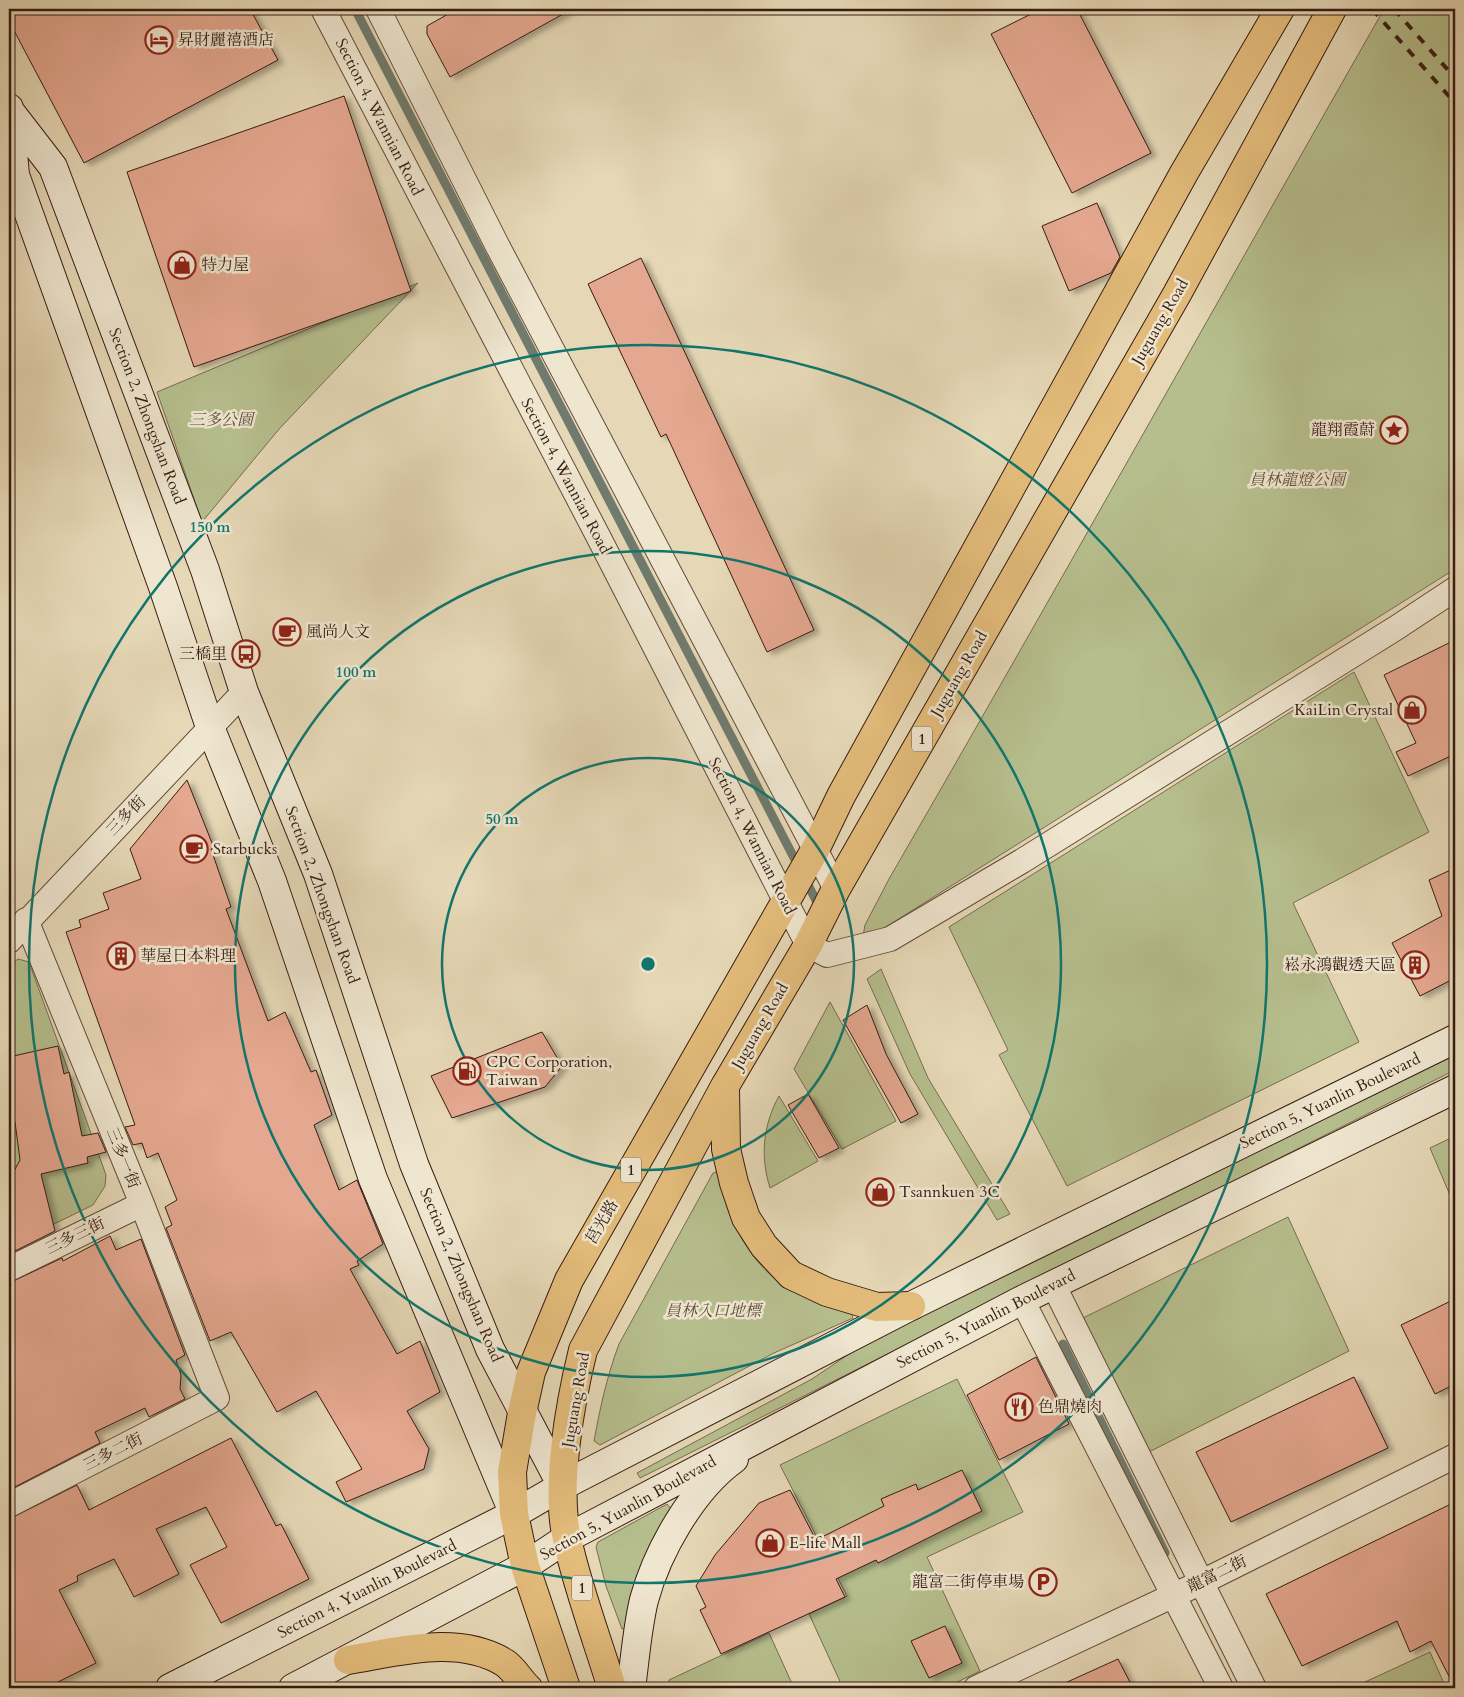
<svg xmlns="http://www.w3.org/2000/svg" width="1464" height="1697" font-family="Cardo,'Noto Serif TC',serif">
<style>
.green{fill:#b6be8d;stroke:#766d50}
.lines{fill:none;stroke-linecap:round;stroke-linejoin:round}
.stream{stroke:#707b6e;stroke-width:9}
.building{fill:#e4a78f;stroke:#361c12;filter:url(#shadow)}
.street-casing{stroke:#624b3b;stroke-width:26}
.secondary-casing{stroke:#361c12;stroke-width:30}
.primary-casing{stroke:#361c12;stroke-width:30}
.street{stroke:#efe6d0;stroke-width:24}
.secondary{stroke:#efe6d0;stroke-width:28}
.primary{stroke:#e3bc7b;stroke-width:28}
.rail{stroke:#361c12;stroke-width:4;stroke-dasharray:9 9;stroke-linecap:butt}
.ring{fill:none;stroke:#0f766e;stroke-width:2.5}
.labels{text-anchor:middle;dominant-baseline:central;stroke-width:5;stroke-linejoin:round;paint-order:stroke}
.shield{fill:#efe6d0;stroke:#6e594b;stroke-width:1}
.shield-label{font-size:15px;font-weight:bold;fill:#361c12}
.poi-label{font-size:16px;fill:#361c12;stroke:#efe6d0;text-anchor:start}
.street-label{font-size:16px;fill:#361c12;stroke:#efe6d0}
.park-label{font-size:16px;font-style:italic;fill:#5c4d37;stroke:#efe6d0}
.centre{fill:#0f766e;stroke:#efe6d0;stroke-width:2.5}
.ring-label{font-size:15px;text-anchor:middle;font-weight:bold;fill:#0f766e;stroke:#efe6d0;stroke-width:5;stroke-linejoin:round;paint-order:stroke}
</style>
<defs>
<filter id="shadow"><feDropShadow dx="5.5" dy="3" stdDeviation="2.5" flood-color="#0004"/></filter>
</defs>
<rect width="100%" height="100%" fill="#e6d8b6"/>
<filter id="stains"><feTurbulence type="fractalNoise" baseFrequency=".004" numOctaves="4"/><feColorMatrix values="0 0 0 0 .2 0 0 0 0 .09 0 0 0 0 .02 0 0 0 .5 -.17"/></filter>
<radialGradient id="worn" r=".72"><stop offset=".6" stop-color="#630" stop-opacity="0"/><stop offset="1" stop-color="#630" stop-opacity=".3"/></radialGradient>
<!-- green -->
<path class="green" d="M 1384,9 L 1455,9 L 1455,569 L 862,942 L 865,925 L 889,879 C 1056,590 1219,299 1384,9 Z
M 418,283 L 280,428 L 202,522 L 157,392 Z
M 1354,672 L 1429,832 L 1293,903 L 1359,1042 L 1067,1186 L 999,1055 L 1008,1050 L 949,927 Z
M 18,959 L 29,962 L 106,1175 L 105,1186 L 93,1205 L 9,1246 L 9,966 Z
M 881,969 L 928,1078 L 1010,1214 L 997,1220 L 910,1074 L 867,979 Z
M 830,1002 L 896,1121 L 842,1149 L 794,1069 Z
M 1455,1055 L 1455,1070 L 640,1478 L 637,1473 L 812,1379 L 861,1346 Z
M 779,1096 L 818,1161 L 770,1188 C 760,1156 763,1125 779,1096 Z
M 1455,1136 L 1455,1207 L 1430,1148 Z
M 719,1171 C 724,1216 751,1267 791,1290 C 808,1299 831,1304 850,1310 L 853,1318 L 774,1353 L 600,1445 L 594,1441 C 600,1408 607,1376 619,1344 L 713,1173 Z
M 1288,1217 L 1349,1351 L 1147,1453 L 1083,1318 Z
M 957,1379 L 1023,1512 L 927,1557 L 980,1671 L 945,1688 L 843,1688 L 809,1614 L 847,1596 L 780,1465 Z
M 667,1504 L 672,1510 L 626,1628 L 622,1629 L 606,1586 L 596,1547 L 598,1542 Z
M 769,1633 L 794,1688 L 669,1688 L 669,1680 Z
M 1430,1652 L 1446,1688 L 1352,1688 Z"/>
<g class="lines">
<!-- stream -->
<path class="stream" d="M 355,9 L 821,910
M 1063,1344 L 1165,1553"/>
</g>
<!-- building -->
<path class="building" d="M 9,9 L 250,9 L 278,60 L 84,163 L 9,21 Z
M 457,9 L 572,9 L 450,77 L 427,34 L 427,26 Z
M 1041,9 L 1077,9 L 1151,153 L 1072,193 L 991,34 Z
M 344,96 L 411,291 L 194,367 L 127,172 Z
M 1097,203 L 1120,257 L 1111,273 L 1069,291 L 1042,226 Z
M 641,258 L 814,630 L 767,652 L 666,434 L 661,437 L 588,284 Z
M 1455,640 L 1455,754 L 1408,776 L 1396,752 L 1416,743 L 1384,675 Z
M 187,780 L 214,848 L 211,849 L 231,907 L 226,909 L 268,1021 L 285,1012 L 311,1072 L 316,1070 L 332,1115 L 314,1125 L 339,1190 L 357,1180 L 383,1244 L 357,1261 L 359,1265 L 350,1269 L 397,1354 L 420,1341 L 440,1392 L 407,1411 L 429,1449 L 424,1469 L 346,1502 L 336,1482 L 362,1469 L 316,1391 L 277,1412 L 231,1332 L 210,1341 L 166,1228 L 172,1225 L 165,1207 L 177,1200 L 158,1153 L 147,1158 L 142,1143 L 133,1145 L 125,1127 L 135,1125 L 66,932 L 81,927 L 79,920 L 109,909 L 103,893 L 141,879 L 130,849 Z
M 1455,868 L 1455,978 L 1420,996 L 1392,943 L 1442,916 L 1429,880 Z
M 867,1005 L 886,1054 L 918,1114 L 901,1123 L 843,1020 Z
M 542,1032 L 562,1066 L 545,1087 L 452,1118 L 431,1076 Z
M 58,1046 L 64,1074 L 69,1072 L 82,1136 L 98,1133 L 106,1152 L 87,1157 L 88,1163 L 41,1174 L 55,1231 L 9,1254 L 9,1175 L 13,1173 L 20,1160 L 15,1122 L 9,1110 L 9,1057 Z
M 808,1094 L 839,1148 L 819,1158 L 788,1105 Z
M 110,1236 L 116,1250 L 141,1239 L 185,1355 L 176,1360 L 181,1375 L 180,1389 L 185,1399 L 149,1417 L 145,1408 L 95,1432 L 100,1443 L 9,1490 L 9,1283 L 62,1258 L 63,1261 Z
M 1455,1299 L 1455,1384 L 1435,1394 L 1401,1325 Z
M 1036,1357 L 1069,1424 L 999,1460 L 967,1395 Z
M 1354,1377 L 1388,1448 L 1231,1522 L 1196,1452 Z
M 231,1438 L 276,1526 L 281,1524 L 309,1579 L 221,1623 L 190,1565 L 227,1547 L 206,1507 L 156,1529 L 179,1574 L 134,1597 L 114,1559 L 77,1576 L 78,1581 L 59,1590 L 96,1663 L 46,1688 L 9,1688 L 9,1519 L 77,1485 L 89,1510 Z
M 962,1470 L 982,1511 L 878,1563 L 876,1560 L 836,1579 L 845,1597 L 721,1654 L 700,1610 L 706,1607 L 696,1586 L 715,1555 L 759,1503 L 790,1490 L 816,1540 L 884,1506 L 881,1499 L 916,1484 L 918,1490 Z
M 1455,1502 L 1455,1688 L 1431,1641 L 1410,1652 L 1397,1621 L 1302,1666 L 1266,1594 Z
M 945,1626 L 962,1663 L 929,1678 L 911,1641 Z
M 1118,1659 L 1133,1688 L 1054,1688 Z"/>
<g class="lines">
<!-- street casing -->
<g class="street-casing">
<path id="street" d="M 323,9 L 598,536 L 808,945 L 827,955 L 890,939 L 1022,861 L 1396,628 L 1455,589
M 378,9 L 497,245 L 836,889
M 9,941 L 244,692
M 9,1269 L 142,1204
M 1053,1284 L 1254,1688
M 1022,1300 L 1221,1688
M 9,1505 L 217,1398 L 142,1204 L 26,920
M 976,1688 L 1202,1582 L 1455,1456"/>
</g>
<!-- secondary casing -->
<g class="secondary-casing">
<path id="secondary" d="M 9,108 L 15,175 L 163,587 L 210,727 L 272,881 L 373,1179 L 513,1512
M 9,110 L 53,167 L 205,570 L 244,692 L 318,874 L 414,1164 L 490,1349 L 562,1486
M 170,1688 L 514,1514 L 562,1486 L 911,1306 L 1455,1039
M 293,1688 L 525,1566 L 567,1538 L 1022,1300 L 1455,1089
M 631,1688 C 635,1660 637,1629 644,1600 C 657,1552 692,1489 734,1459"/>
</g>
<!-- primary casing -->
<g class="primary-casing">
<path id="primary" d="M 725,1089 L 726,1149 L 734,1183 L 746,1218 L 764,1246 L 791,1275 L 827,1292 L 877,1307 L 911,1306
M 348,1660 C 398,1652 458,1634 505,1663 C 514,1669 520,1681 528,1688
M 566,1688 L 525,1566 L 514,1514 L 512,1472 L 522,1413 L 531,1372 L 569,1280 L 815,850 L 841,796 L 1184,173 L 1280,9
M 612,1688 C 597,1639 578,1589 567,1539 C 555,1486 570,1403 583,1350 L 725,1086 L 808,945 L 836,889 L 1177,294 L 1332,9"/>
</g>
<!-- street -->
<use href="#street" class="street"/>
<!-- secondary -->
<use href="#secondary" class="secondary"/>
<!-- primary -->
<use href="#primary" class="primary"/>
<!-- rail -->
<path class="rail" d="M 1372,9 L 1455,103
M 1394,9 L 1455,78"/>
</g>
<!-- distance rings -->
<g class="ring">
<circle cx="648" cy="964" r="206"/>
<circle cx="648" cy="964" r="413"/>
<circle cx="648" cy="964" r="619"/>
</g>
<!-- icons -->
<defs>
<g id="hotel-ring" transform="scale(1.4375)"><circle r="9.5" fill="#efe6d0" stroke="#8f2418" stroke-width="1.5"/><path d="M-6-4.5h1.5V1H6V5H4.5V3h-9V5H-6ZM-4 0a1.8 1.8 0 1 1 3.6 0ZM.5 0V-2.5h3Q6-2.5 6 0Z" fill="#8f2418"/></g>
<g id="shop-ring" transform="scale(1.4375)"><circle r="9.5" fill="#efe6d0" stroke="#8f2418" stroke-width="1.5"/><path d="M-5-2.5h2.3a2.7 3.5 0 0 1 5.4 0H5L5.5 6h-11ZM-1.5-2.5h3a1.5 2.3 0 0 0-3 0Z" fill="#8f2418"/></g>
<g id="sight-ring" transform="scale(1.4375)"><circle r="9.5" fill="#efe6d0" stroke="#8f2418" stroke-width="1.5"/><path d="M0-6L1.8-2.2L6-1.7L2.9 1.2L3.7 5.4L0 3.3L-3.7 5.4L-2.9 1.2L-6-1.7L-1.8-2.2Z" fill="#8f2418"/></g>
<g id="cafe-ring" transform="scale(1.4375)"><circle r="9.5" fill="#efe6d0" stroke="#8f2418" stroke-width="1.5"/><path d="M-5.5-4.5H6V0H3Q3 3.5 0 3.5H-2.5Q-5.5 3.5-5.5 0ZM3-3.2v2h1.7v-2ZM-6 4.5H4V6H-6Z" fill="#8f2418"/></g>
<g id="bus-ring" transform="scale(1.4375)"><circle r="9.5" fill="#efe6d0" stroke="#8f2418" stroke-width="1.5"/><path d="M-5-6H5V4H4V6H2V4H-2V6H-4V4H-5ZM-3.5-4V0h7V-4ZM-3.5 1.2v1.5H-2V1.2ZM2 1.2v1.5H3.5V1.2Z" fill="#8f2418"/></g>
<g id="building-ring" transform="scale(1.4375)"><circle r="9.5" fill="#efe6d0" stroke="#8f2418" stroke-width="1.5"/><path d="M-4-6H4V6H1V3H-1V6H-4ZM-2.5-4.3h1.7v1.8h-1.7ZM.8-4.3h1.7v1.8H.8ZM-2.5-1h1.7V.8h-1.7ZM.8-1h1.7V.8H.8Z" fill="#8f2418"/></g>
<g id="fuel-ring" transform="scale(1.4375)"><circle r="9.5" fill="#efe6d0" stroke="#8f2418" stroke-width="1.5"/><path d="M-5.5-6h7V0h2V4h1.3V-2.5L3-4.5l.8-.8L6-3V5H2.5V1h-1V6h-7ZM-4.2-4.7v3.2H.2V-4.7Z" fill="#8f2418"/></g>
<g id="restaurant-ring" transform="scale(1.4375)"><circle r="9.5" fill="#efe6d0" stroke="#8f2418" stroke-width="1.5"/><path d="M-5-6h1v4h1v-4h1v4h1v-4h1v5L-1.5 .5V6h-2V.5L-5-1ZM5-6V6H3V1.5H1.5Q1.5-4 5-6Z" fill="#8f2418"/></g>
<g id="parking-ring" transform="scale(1.4375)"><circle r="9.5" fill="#efe6d0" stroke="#8f2418" stroke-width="1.5"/><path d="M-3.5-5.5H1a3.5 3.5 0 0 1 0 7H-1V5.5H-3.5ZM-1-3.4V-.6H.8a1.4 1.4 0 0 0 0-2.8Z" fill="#8f2418"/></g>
</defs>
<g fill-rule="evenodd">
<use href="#hotel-ring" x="159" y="40"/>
<use href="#shop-ring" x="182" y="265"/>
<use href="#sight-ring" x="1394" y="430"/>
<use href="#cafe-ring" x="287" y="632"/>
<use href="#bus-ring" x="246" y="654"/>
<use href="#shop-ring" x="1412" y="710"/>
<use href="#cafe-ring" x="194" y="849"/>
<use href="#building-ring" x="121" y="956"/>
<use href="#building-ring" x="1415" y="965"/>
<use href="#fuel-ring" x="467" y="1071"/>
<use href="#shop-ring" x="880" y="1192"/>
<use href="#restaurant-ring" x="1019" y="1407"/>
<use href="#shop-ring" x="770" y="1543"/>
<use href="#parking-ring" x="1043" y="1582"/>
</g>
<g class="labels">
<!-- shield labels -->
<g class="shield">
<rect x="912" y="726.5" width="20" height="25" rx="4"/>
<rect x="621" y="1157.5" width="20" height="25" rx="4"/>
<rect x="572" y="1575.5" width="20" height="25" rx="4"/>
</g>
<g class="shield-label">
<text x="922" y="739">1</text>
<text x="631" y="1170">1</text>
<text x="582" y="1588">1</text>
</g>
<!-- poi labels -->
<g class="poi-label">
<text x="178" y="40">昇財麗禧酒店</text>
<text x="201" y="265">特力屋</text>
<text x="1375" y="430" text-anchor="end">龍翔霞蔚</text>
<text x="306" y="632">風尚人文</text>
<text x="227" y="654" text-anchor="end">三橋里</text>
<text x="1393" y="710" text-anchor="end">KaiLin Crystal</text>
<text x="213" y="849">Starbucks</text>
<text x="140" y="956">華屋日本料理</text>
<text x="1396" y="965" text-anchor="end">崧永鴻觀透天區</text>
<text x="486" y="1062">CPC Corporation,<tspan x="486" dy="18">Taiwan</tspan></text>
<text x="899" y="1192">Tsannkuen 3C</text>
<text x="1038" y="1407">色鼎燒肉</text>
<text x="789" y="1543">E-life Mall</text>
<text x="1024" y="1582" text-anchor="end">龍富二街停車場</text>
</g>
<!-- street labels -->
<g class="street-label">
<text transform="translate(379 117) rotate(63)">Section 4, Wannian Road</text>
<text transform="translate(1160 322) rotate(-60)">Juguang Road</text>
<text transform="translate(147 416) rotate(69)">Section 2, Zhongshan Road</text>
<text transform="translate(566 476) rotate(62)">Section 4, Wannian Road</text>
<text transform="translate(959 674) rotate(-60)">Juguang Road</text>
<text transform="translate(126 816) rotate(-46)">三多街</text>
<text transform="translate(752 836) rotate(63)">Section 4, Wannian Road</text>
<text transform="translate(322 895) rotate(70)">Section 2, Zhongshan Road</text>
<text transform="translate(760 1026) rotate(-60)">Juguang Road</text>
<text transform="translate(1330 1101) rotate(-26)">Section 5, Yuanlin Boulevard</text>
<text transform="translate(123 1158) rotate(68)">三多一街</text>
<text transform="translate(602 1222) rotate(-60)">莒光路</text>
<text transform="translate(75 1236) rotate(-26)">三多三街</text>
<text transform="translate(461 1275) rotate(67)">Section 2, Zhongshan Road</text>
<text transform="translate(986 1319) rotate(-27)">Section 5, Yuanlin Boulevard</text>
<text transform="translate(576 1400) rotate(-80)">Juguang Road</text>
<text transform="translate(113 1452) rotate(-27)">三多二街</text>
<text transform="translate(628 1508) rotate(-29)">Section 5, Yuanlin Boulevard</text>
<text transform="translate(1217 1574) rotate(-26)">龍富二街</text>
<text transform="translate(367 1589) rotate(-27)">Section 4, Yuanlin Boulevard</text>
</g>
<!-- park labels -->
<g class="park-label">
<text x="221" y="420">三多公園</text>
<text x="1297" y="480">員林龍燈公園</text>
<text x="713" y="1311">員林入口地標</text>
</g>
</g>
<circle cx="648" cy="964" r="8" class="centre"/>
<g class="ring-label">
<text x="210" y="532">150 m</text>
<text x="356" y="677">100 m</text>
<text x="502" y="824">50 m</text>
</g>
<!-- margin -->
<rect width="1464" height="1697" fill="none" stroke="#e6d8b6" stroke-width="30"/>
<rect x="10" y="10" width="1444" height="1677" fill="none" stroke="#361c12" stroke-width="2.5"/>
<rect x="15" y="15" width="1434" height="1667" fill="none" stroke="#361c12"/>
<rect width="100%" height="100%" filter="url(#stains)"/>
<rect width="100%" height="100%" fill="url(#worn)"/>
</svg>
